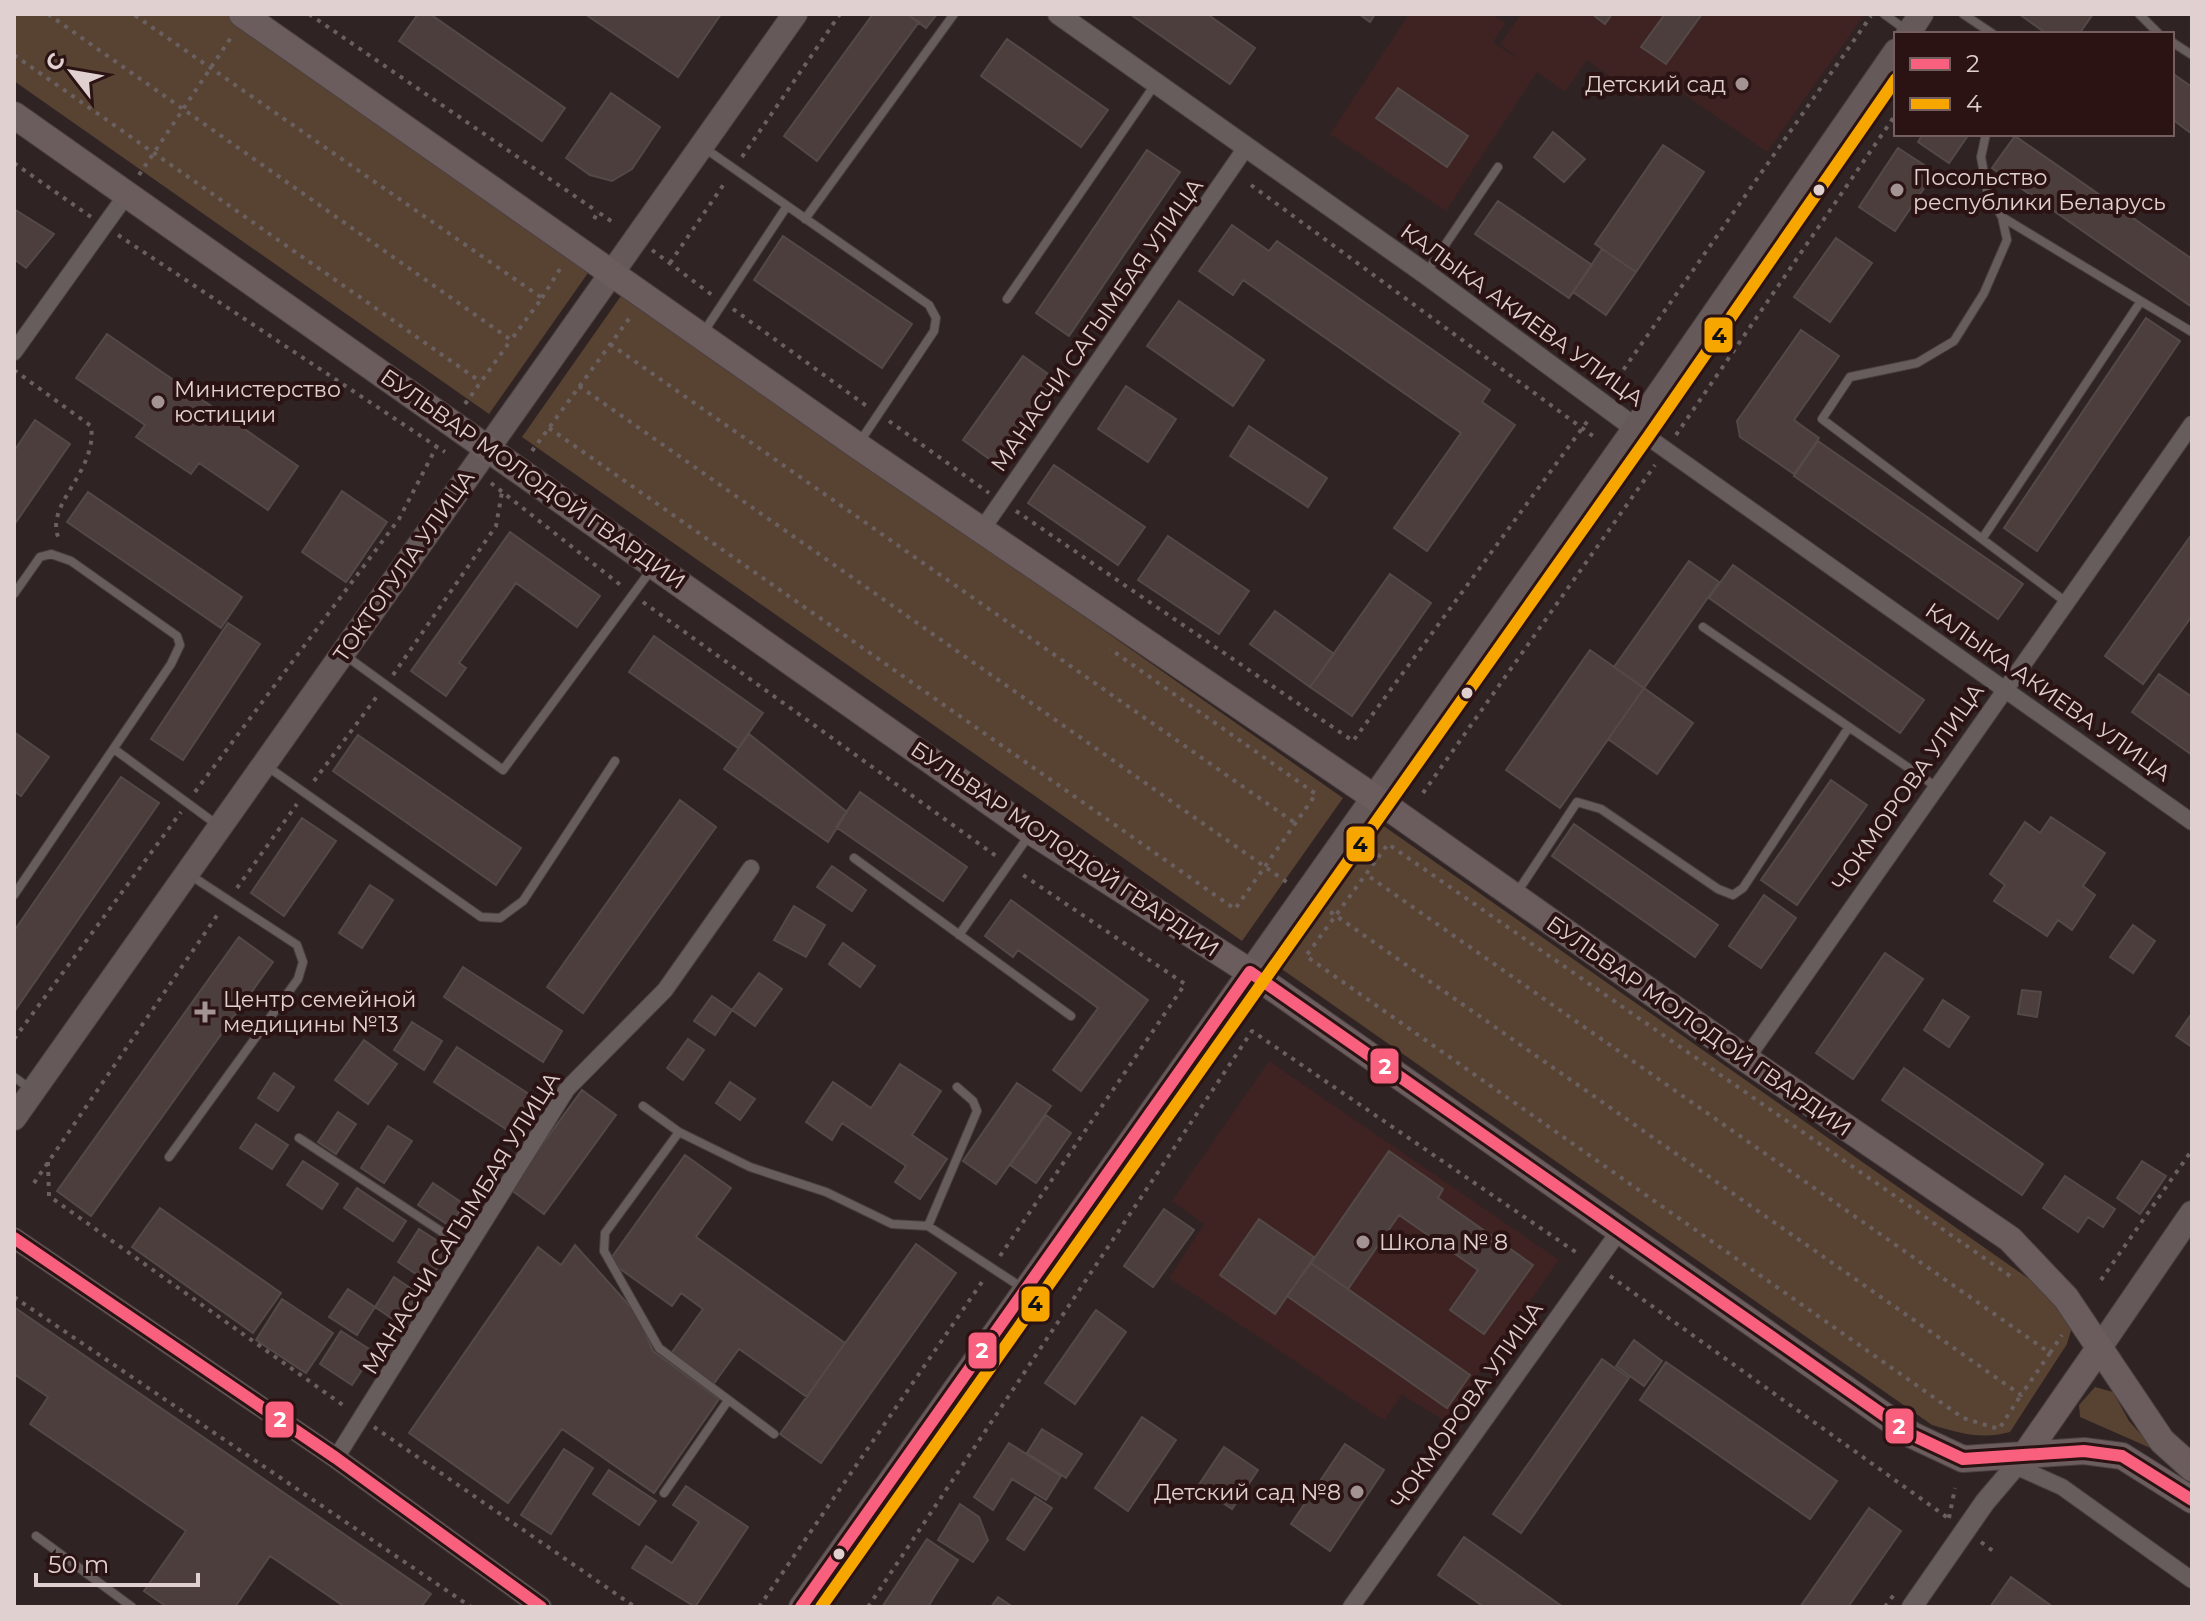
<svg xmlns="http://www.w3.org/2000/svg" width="2206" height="1621" font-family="Montserrat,sans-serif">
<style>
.built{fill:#3f2222}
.green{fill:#584333}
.building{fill:#4c3e3c;stroke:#534947;stroke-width:2}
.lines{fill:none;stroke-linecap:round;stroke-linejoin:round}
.service-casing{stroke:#4b4040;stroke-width:10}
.minor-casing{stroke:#4b4040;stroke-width:18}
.tertiary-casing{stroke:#4b4040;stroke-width:22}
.secondary-casing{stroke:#4b4040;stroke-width:26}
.primary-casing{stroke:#4b4040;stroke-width:28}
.path{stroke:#6a6060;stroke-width:4;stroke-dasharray:4 6;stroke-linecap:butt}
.service{stroke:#685d5d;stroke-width:8}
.minor{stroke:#685d5d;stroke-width:16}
.tertiary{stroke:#685d5d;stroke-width:20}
.secondary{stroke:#665959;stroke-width:24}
.primary{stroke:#6b5c5e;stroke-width:26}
.bus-1-casing{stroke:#2b1314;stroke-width:18}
.bus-2-casing{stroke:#2b1314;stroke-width:18}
.bus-1{stroke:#f8607d;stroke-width:12}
.bus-2{stroke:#f7a600;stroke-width:12}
.poi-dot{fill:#a39393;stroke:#2b1314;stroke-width:3}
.bus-dot{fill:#e1d0d0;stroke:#2b1314;stroke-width:3}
.labels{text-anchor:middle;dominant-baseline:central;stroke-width:8;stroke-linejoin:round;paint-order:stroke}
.poi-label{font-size:22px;fill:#e1d0d0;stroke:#2b1314;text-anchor:start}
.street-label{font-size:22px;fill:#e1d0d0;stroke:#2b1314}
.line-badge{stroke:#2b1314;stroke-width:3}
.badge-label{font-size:22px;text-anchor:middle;font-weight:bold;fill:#fff}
.pale-badge-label{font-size:22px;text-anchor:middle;font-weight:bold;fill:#111}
</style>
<rect width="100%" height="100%" fill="#2f2323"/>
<!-- built -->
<path class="built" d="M 1409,14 L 1492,14 L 1506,23 L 1493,42 L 1520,60 L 1500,44 L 1521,14 L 1865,14 L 1767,152 L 1658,76 L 1640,99 L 1587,60 L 1565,92 L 1537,72 L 1446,211 L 1330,134 Z
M 1269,1061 L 1559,1260 L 1445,1421 L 1402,1395 L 1384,1420 L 1169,1278 L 1204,1224 L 1172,1201 Z"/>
<!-- green -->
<path class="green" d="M 14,14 L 225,14 L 590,270 L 489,414 L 14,81 Z
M 623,293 L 1343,798 L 1242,941 L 522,437 Z
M 1378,822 L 2032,1281 L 2059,1304 L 2072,1327 L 2067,1344 L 2010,1432 C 1982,1440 1959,1433 1932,1425 L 1276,965 Z
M 2095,1387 L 2113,1392 L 2129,1421 L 2155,1450 L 2080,1417 L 2079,1405 Z"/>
<!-- building -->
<path class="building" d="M 418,14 L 430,14 L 565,108 L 542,141 L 399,41 Z
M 585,14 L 721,14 L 678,77 Z
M 873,14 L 907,14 L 919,22 L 817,161 L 784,136 Z
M 907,14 L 937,14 L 926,28 Z
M 1130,14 L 1207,14 L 1255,48 L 1230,84 Z
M 1359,14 L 1375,14 L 1370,22 Z
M 1592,14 L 1612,14 L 1605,24 Z
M 1665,14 L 1702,14 L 1666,64 L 1641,47 Z
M 2019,14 L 2093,14 L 2079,34 L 2047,34 Z
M 1007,39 L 1108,110 L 1081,147 L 981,76 Z
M 2172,73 L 2192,87 L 2192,134 L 2172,119 Z
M 1398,88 L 1468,136 L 1447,167 L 1376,118 Z
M 611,93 L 660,127 L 632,169 L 612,181 L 590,175 L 566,158 Z
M 1553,132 L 1585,159 L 1564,182 L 1534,157 Z
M 1923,134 L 1969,134 L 1949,163 L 1918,142 Z
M 2015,136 L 2192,259 L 2192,307 L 1992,168 Z
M 1663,145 L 1704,172 L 1636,272 L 1595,244 Z
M 1898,148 L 1935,172 L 1895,231 L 1859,207 Z
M 1147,150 L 1180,172 L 1069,336 L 1036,313 Z
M 1498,201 L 1592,265 L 1569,298 L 1475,234 Z
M 14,209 L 54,234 L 26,268 L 14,259 Z
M 1232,225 L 1269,251 L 1277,241 L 1490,390 L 1482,402 L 1515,425 L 1427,551 L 1394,528 L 1461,433 L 1243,280 L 1233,295 L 1199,271 Z
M 783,236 L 912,324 L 882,368 L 754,280 Z
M 1836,238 L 1872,263 L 1830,322 L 1794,297 Z
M 1602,249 L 1636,272 L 1606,315 L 1573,292 Z
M 1179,301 L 1264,360 L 1233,406 L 1147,346 Z
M 2146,318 L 2180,341 L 2037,551 L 2004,528 Z
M 1801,330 L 1839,356 L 1794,420 L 1819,438 L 1794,474 L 1740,437 L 1737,421 Z
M 107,334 L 298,466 L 268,510 L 199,463 L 191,474 L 136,437 L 145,425 L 76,378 Z
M 1023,356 L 1055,379 L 995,463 L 963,440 Z
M 1126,386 L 1176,419 L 1148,462 L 1098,429 Z
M 35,420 L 70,444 L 14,525 L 14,451 Z
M 1249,426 L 1327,478 L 1308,507 L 1230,456 Z
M 1818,441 L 2023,584 L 1998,619 L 1794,476 Z
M 1054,465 L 1145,527 L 1118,565 L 1028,503 Z
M 342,491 L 387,522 L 346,582 L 302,552 Z
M 88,492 L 242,597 L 221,628 L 67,522 Z
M 510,532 L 600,596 L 577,627 L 516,583 L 459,663 L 466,668 L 446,696 L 411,671 Z
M 2192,534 L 2192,616 L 2143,684 L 2105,656 Z
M 1168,536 L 1249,591 L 1219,634 L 1138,580 Z
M 1689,561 L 1719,582 L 1644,688 L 1614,667 Z
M 1733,565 L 1924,700 L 1900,733 L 1709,598 Z
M 1390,574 L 1431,603 L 1352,716 L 1310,687 Z
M 1275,611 L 1334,654 L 1310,687 L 1250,644 Z
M 228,623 L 260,644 L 183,760 L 151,739 Z
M 654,636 L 763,713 L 738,748 L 629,672 Z
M 1590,650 L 1644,688 L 1560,808 L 1506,770 Z
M 2159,674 L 2192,697 L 2192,755 L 2132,712 Z
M 1644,688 L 1693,723 L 1657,774 L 1608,739 Z
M 14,732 L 49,757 L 21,796 L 14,791 Z
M 749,734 L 847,812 L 828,842 L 724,769 Z
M 358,735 L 521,848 L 496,885 L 333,771 Z
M 121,777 L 159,803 L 14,1012 L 14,931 Z
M 1831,780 L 1867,805 L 1797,905 L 1761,880 Z
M 860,792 L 967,867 L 943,901 L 836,827 Z
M 680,800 L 716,827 L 583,1013 L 547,987 Z
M 2051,817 L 2105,853 L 2083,886 L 2095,895 L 2072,930 L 2058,920 L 2047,936 L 1994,901 L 2005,885 L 1990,874 L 2025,822 L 2040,833 Z
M 302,818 L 336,841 L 284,916 L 251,893 Z
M 1574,824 L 1718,925 L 1695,957 L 1552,856 Z
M 832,866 L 866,890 L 852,911 L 817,887 Z
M 370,885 L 393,900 L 362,948 L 339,933 Z
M 1764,895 L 1796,918 L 1761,968 L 1729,946 Z
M 1011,900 L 1148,1000 L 1081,1091 L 1053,1070 L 1098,1008 L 1018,950 L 1013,957 L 985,936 Z
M 794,906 L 825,925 L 806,957 L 774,940 Z
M 2133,925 L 2155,941 L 2133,973 L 2110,957 Z
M 239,937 L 273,962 L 91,1216 L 57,1191 Z
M 843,943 L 875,966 L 860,987 L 829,964 Z
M 1885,953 L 1923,979 L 1853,1079 L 1816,1053 Z
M 463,967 L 562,1031 L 543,1062 L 444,997 Z
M 759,973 L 782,989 L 755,1026 L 732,1010 Z
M 2022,990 L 2041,992 L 2037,1017 L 2018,1014 Z
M 712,996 L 732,1010 L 715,1035 L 694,1021 Z
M 1943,1000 L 1969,1017 L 1949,1047 L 1924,1030 Z
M 2192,1013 L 2192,1047 L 2176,1036 Z
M 412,1022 L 442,1041 L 424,1070 L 394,1050 Z
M 688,1039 L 704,1050 L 683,1080 L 667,1068 Z
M 364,1040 L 397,1064 L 368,1104 L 335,1080 Z
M 457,1047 L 535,1098 L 512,1133 L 434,1082 Z
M 900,1064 L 941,1091 L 912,1135 L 947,1159 L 920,1199 L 895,1182 L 906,1166 L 842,1123 L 832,1140 L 806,1122 L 833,1082 L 871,1108 Z
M 1904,1068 L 2043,1164 L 2022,1195 L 1882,1100 Z
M 274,1073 L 294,1087 L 278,1111 L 258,1098 Z
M 730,1082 L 755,1099 L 740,1120 L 716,1103 Z
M 1017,1083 L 1051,1106 L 996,1184 L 963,1161 Z
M 582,1090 L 616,1115 L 544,1214 L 510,1189 Z
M 338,1112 L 356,1124 L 336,1154 L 318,1142 Z
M 1046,1115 L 1071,1133 L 1036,1183 L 1010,1165 Z
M 256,1124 L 288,1145 L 272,1169 L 240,1148 Z
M 388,1126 L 412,1141 L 384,1183 L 361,1168 Z
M 1389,1151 L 1443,1189 L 1438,1198 L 1533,1265 L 1484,1334 L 1450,1310 L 1478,1270 L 1399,1215 L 1348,1289 L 1311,1263 Z
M 685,1155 L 731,1188 L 696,1237 L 845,1343 L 807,1397 L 739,1349 L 712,1386 L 670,1355 L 703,1309 L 681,1293 L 672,1306 L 609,1261 Z
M 303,1161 L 338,1184 L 322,1209 L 287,1185 Z
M 2142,1161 L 2166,1176 L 2140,1214 L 2117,1198 Z
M 2065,1176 L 2115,1209 L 2103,1227 L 2088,1217 L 2078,1232 L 2043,1208 Z
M 433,1183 L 464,1204 L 450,1226 L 418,1205 Z
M 357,1188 L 406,1221 L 393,1241 L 344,1208 Z
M 160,1208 L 281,1293 L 253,1333 L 132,1247 Z
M 1164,1209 L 1194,1230 L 1153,1287 L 1124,1266 Z
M 1259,1219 L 1314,1257 L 1275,1314 L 1220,1275 Z
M 419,1229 L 450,1249 L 428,1282 L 398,1262 Z
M 916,1244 L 956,1273 L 821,1463 L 780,1434 Z
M 575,1245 L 637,1314 L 653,1351 L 719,1399 L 654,1493 L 562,1429 L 508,1503 L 409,1433 L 538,1247 L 561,1265 Z
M 1311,1263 L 1470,1375 L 1447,1408 L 1287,1296 Z
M 394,1277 L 419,1294 L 400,1324 L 375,1307 Z
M 348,1289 L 375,1307 L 357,1335 L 329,1317 Z
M 282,1299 L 333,1333 L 306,1373 L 256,1340 Z
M 14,1307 L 431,1594 L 421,1607 L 345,1607 L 270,1556 L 235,1607 L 167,1607 L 144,1591 L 186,1531 L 30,1424 L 48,1397 L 14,1374 Z
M 1096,1310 L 1126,1332 L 1075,1404 L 1045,1383 Z
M 341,1331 L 374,1352 L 352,1385 L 320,1364 Z
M 1634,1340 L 1662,1361 L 1644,1386 L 1616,1366 Z
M 1602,1359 L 1629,1378 L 1521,1533 L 1493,1514 Z
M 1666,1362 L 1837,1481 L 1810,1519 L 1640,1400 Z
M 1142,1417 L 1176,1440 L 1128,1511 L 1095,1488 Z
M 1042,1429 L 1082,1454 L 1066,1478 L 1027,1453 Z
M 1009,1443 L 1061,1476 L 1046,1500 L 1012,1479 L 993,1510 L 974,1497 Z
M 1345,1444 L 1384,1470 L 1330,1551 L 1291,1524 Z
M 1224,1447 L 1258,1470 L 1232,1509 L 1198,1486 Z
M 564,1449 L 593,1468 L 551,1534 L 521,1515 Z
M 609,1470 L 656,1501 L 639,1525 L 593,1494 Z
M 686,1486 L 748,1527 L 695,1607 L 632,1568 L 646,1546 L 672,1563 L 699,1522 L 673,1505 Z
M 1035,1497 L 1052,1508 L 1024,1550 L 1007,1539 Z
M 960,1504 L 979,1517 L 988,1540 L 973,1562 L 938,1540 Z
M 1869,1508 L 1901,1531 L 1848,1607 L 1800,1607 Z
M 1464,1537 L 1563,1607 L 1484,1607 L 1438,1575 Z
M 927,1539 L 958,1560 L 934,1597 L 928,1607 L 882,1607 Z
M 2011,1577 L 2053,1607 L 1990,1607 Z
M 998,1597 L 1013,1607 L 991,1607 Z"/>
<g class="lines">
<!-- service casing -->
<g class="service-casing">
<path id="service" d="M 1884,14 L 1906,30
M 1963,14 L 1993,34
M 2139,14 L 2159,34
M 2172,42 L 2192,55
M 1986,134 L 1981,157 L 1987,190 L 2002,217 L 2007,240 L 1984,293 L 1954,341 L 1917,363 L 1850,377 L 1822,419 L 2066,602
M 703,147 L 929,305 L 936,318 L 934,331 L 859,443
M 2002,217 L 2192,332
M 805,219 L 954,14
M 1426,273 L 1498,167
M 1007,299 L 1156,83
M 703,333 L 787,206
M 1982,539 L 2141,301
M 14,594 L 40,557 L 51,554 L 71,561 L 177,636 L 180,645 L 171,664 L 14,895
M 1703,627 L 1935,786
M 346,656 L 503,770 L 651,570
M 114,749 L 216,824
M 268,767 L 481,917 L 500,918 L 523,901 L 615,761
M 854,858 L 1071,1016
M 1516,894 L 1577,802 L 1601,809 L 1718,889 L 1733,895 L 1743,888 L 1849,727
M 959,935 L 1030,834
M 14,1077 L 32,1090
M 643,1106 L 679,1132 L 750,1167 L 826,1192 L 892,1224 L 928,1226 L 1024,1289
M 679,1132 L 605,1233 L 604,1251 L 659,1348 L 774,1434
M 299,1138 L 468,1249
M 169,1157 L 298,979 L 303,962 L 297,945 L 190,875
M 928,1226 L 977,1111 L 973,1101 L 957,1087
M 664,1493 L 727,1402
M 36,1536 L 132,1607"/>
</g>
<!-- minor casing -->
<g class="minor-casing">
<path id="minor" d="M 14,352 L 127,194
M 1635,428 L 2192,822
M 983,528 L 1247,146
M 1746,1059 L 2192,424
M 336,1458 L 567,1089 L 665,990 L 751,868
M 2015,1466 L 2062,1487 L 2192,1580
M 1351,1607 L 1620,1230"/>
</g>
<!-- tertiary casing -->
<g class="tertiary-casing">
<path id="tertiary" d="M 1058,14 L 1426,274 L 1635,428
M 14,1238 L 336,1458 L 541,1607
M 1912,1607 L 1985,1502 L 2025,1455"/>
</g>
<!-- secondary casing -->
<g class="secondary-casing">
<path id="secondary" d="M 1908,34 L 1921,14
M 14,1118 L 795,14
M 2098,1350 L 2192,1213
M 801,1607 L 1635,428 L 1896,51"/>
</g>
<!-- primary casing -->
<g class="primary-casing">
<path id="primary" d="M 242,14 L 858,446 L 1372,796 L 1746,1059 L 2010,1239 L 2066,1298 L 2162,1441 L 2192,1468
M 14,115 L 1032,832 L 1250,972 L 1912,1435 L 1963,1459 L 2084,1451 L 2122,1456 L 2192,1500
M 2025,1455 L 2098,1350"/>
</g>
<!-- path -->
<path class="path" d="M 48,14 L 511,340 L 542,298 L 133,14
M 309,14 L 598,212
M 14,55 L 481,382
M 742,157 L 840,14
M 14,163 L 91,217
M 139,175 L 232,36
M 1251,185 L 1597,439
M 594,219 L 598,212 L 614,223
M 118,235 L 445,452
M 652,250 L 712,295
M 670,263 L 726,181
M 542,298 L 563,264
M 733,309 L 868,407
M 610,344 L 1295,823
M 14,370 L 91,426 C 98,473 41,506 60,541
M 579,386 L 1288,883
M 1612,386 L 1871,16
M 465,404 L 511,340
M 889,421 L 989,493
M 549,428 L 1235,909 L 1316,794 L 1110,649
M 1676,435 L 1896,114
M 532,451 L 631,316
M 491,483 L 623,587
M 1016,511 L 1353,741 L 1589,419
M 643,602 L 996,856
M 393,675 L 496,526 L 502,492
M 314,781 L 378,695
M 195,792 L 399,519 L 439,442
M 1423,793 L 1655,465
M 237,888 L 297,804
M 1322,906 L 2021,1395 L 2050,1353 L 1367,875
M 14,1039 L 181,812
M 48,1162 L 49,1196 L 347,1408
M 34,1183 L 220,911
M 1000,1256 L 1185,984 L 1020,873
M 1610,1276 L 1948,1518 L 1946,1520
M 2010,1276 L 1388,844 L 1306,956 L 1963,1418 L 1999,1429 L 2021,1395
M 2101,1280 L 2192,1150
M 14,1297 L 471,1607
M 2050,1353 L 2062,1335
M 374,1427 L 635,1607
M 1949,1518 L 1955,1488
M 1981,1542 L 1997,1554
M 759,1607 L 984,1279
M 868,1607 L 1252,1031 L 1580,1255
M 1885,1607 L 1895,1593"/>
<!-- service -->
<use href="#service" class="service"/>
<!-- minor -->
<use href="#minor" class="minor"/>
<!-- tertiary -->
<use href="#tertiary" class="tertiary"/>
<!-- secondary -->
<use href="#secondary" class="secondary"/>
<!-- primary -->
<use href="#primary" class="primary"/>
<!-- bus-1 casing -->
<g class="bus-1-casing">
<path id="bus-1" d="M 14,1238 L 336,1458 L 541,1607
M 801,1607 L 1250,972 L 1912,1435 L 1963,1459 L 2084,1451 L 2122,1456 L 2192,1500"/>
</g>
<!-- bus-2 casing -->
<g class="bus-2-casing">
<path id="bus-2" d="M 821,1607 L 1648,437 L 1896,79"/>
</g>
<!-- bus-1 -->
<use href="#bus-1" class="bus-1"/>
<!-- bus-2 -->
<use href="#bus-2" class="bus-2"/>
</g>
<!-- markers -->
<g class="poi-dot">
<circle cx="1742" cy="84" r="8"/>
<circle cx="1897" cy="190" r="8"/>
<circle cx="158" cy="402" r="8"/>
<path d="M201 1000h8v8h8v8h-8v8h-8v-8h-8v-8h8z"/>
<circle cx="1363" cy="1242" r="8"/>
<circle cx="1357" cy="1492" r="8"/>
</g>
<g class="bus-dot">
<circle cx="1819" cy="190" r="7"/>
<circle cx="1467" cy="693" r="7"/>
<circle cx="839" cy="1554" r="7"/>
</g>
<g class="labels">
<!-- poi labels -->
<g class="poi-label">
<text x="1726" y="84" text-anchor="end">Детский сад</text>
<text x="1913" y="177">Посольство<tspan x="1913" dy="25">республики Беларусь</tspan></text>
<text x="174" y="389">Министерство<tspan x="174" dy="25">юстиции</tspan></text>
<text x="223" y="999">Центр семейной<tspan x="223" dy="25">медицины №13</tspan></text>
<text x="1379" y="1242">Школа № 8</text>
<text x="1341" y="1492" text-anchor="end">Детский сад №8</text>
</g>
<!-- street labels -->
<g class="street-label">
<text transform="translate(1522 315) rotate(36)">КАЛЫКА АКИЕВА УЛИЦА</text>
<text transform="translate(1097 325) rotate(-55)">МАНАСЧИ САГЫМБАЯ УЛИЦА</text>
<text transform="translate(533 479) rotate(35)">БУЛЬВАР МОЛОДОЙ ГВАРДИИ</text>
<text transform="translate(404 566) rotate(-55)">ТОКТОГУЛА УЛИЦА</text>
<text transform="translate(2048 692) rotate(35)">КАЛЫКА АКИЕВА УЛИЦА</text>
<text transform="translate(1908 787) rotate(-55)">ЧОКМОРОВА УЛИЦА</text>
<text transform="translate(1065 849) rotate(34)">БУЛЬВАР МОЛОДОЙ ГВАРДИИ</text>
<text transform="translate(1699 1026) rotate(35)">БУЛЬВАР МОЛОДОЙ ГВАРДИИ</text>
<text transform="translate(461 1223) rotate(-58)">МАНАСЧИ САГЫМБАЯ УЛИЦА</text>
<text transform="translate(1467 1405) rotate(-55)">ЧОКМОРОВА УЛИЦА</text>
</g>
</g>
<g class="line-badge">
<rect x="1703" y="316" width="31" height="38" rx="8" fill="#f7a600"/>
<rect x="1345" y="825" width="31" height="38" rx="8" fill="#f7a600"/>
<rect x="1369" y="1047" width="31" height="38" rx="8" fill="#f8607d"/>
<rect x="1020" y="1285" width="31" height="38" rx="8" fill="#f7a600"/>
<rect x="967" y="1331" width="31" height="39" rx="8" fill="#f8607d"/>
<rect x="264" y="1400" width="31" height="39" rx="8" fill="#f8607d"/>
<rect x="1884" y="1407" width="31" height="38" rx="8" fill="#f8607d"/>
</g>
<g class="badge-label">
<text x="1385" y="1074">2</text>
<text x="982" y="1358">2</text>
<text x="280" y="1427">2</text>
<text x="1899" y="1434">2</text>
</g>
<g class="pale-badge-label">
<text x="1719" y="343">4</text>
<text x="1360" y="852">4</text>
<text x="1035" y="1311">4</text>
</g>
<!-- border -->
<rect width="2206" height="1621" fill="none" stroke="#e1d0d0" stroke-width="32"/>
<!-- legend -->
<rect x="1894" y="32" width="280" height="104" fill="#2b1314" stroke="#745f5f" stroke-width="2"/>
<rect x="1910" y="58" width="40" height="12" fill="#f8607d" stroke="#745f5f" stroke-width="2"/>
<text x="1966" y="72" font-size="24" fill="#e1d0d0">2</text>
<rect x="1910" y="98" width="40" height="12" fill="#f7a600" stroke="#745f5f" stroke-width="2"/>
<text x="1966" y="112" font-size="24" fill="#e1d0d0">4</text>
<!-- north arrow -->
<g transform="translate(72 72) rotate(301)" stroke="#2b1314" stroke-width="6" paint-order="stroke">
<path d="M0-6L14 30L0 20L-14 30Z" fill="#e1d0d0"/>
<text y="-12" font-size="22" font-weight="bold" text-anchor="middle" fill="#e1d0d0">С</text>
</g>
<!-- scale -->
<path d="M36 1573v12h162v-12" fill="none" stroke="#e1d0d0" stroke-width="4"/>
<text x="48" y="1573" font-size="24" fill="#e1d0d0" stroke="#2b1314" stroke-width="6" paint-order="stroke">50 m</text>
</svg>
